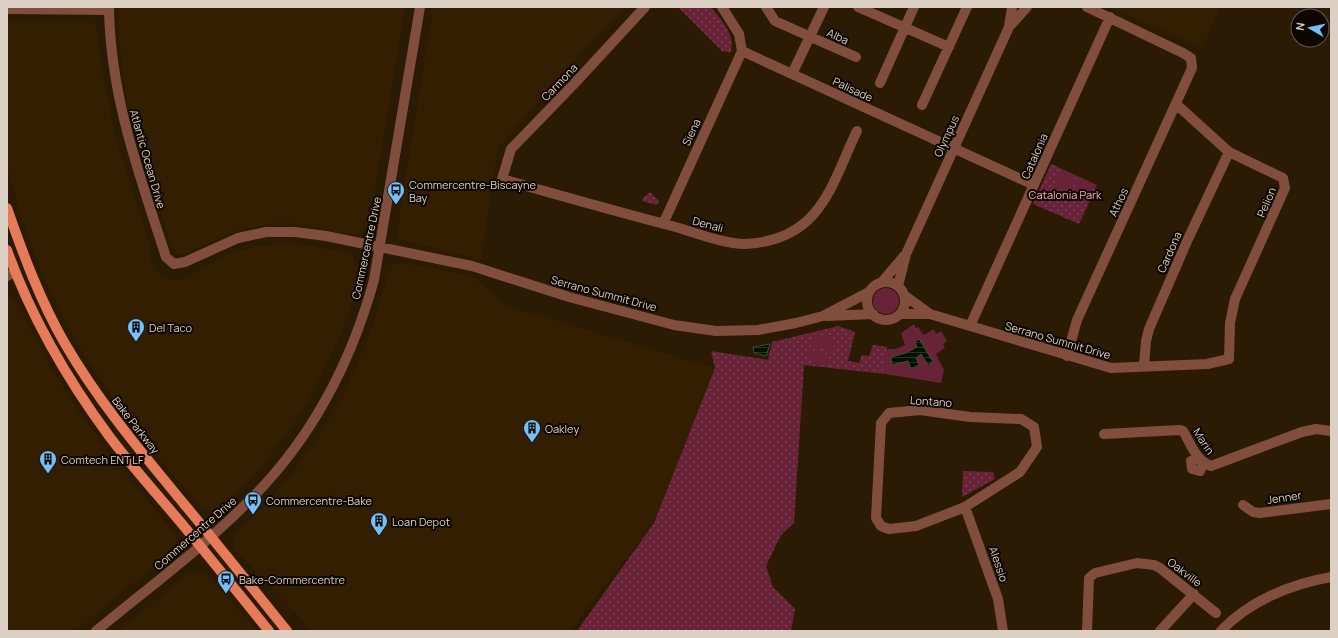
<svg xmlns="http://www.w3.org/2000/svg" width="1338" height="638" font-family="Manrope,sans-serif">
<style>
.built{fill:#331e01}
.grass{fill:url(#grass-dots)}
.garden{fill:#682338}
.water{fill:url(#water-rules);stroke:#424c3a}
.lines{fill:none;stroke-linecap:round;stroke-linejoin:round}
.minor{stroke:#814e3e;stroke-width:10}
.major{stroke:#e67b59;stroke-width:10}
.labels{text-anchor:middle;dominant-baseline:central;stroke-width:4;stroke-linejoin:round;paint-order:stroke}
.street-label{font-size:11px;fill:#dbd0c3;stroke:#0e0701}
.poi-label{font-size:11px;fill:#dbd0c3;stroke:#0e0701;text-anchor:start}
.park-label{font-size:11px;fill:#f3afbe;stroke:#0e0701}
</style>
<defs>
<pattern id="grass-dots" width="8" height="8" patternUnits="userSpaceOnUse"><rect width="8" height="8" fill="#682338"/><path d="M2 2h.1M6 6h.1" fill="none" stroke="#7d4253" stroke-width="1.8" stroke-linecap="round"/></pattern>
<pattern id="water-rules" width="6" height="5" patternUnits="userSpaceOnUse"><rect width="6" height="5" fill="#001300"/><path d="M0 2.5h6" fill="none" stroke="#253424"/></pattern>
</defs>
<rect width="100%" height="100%" fill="#2b1a04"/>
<!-- built -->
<path class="built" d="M 119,7 L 405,7 L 369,227 L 366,230 L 354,235 L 290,223 L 275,223 L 240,230 L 184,254 L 178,255 L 174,253 L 137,143 L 127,105 L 119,39 Z
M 433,7 L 626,7 L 575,60 L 498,148 L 481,260 L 398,239 L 397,232 Z
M 1109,7 L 1220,7 L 1202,48 Z
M 7,21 L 90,21 L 97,27 L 101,63 L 115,135 L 149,242 L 151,260 L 154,269 L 162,276 L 172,280 L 181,280 L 233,252 L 245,249 L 274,244 L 296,244 L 351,253 L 356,265 L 361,269 L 352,304 L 341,334 L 311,397 L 292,426 L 258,471 L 220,511 L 204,510 L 166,467 L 120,409 L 78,345 L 42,274 L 19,212 L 7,166 Z
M 402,263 L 468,275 L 476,279 L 504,305 L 715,368 L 654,523 L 570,631 L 313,631 L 234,549 L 235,535 L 263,507 L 293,472 L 321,433 L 343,396 L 369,337 L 389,270 L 394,264 Z
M 7,295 L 14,298 L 48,363 L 79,412 L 116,462 L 176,535 L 175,549 L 75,631 L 7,631 Z
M 189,573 L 205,573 L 258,631 L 119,631 Z"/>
<!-- grass -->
<path class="grass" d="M 678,7 L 711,7 C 722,20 737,38 730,53 L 724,51 L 723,52 Z
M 1051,164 L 1097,185 L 1079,224 L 1033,204 Z
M 650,192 L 659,201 L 657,205 L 642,201 L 643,198 Z
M 838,326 L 855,332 L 848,361 L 859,363 L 862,355 L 869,356 L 873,345 L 887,347 L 885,374 L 804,365 L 794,523 L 781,535 L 766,566 L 773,587 L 795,609 L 791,631 L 577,631 L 654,523 L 715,368 L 711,351 L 768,360 L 772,342 Z
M 963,471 L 993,472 L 995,479 L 962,497 Z"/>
<!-- garden -->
<path class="garden" d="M 1061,170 L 1075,176 L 1068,193 L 1054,186 Z
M 1079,178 L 1092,184 L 1085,200 L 1071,194 Z
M873 301a13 13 0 1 1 26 0a13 13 0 1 1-26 0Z
M 914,324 L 916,328 L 918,327 L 924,335 L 934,329 L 936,334 L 941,331 L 947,341 L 943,344 L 945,348 L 936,354 L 944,370 L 941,383 L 885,374 L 885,351 L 887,351 L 888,349 L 896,349 L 905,345 L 901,333 Z
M 814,334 L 836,340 L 833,351 L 811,345 Z
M 810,349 L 830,355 L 827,366 L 807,360 Z"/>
<!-- water -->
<path class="water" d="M 919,339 L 933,362 L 928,365 L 921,354 L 916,358 L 919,365 L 911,369 L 908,361 L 892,365 L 891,357 L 906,353 L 917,347 L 915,342 Z
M 770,344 L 766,356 L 754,353 L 753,347 Z"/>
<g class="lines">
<!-- minor -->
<path class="minor" d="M 109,7 C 110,95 139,174 166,257 L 174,264 L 185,262 L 238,238 L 266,232 L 295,232 L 326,236 L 472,266 L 569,297 L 674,325 L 716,331 L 758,330 L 796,323 L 823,316 L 869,292
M 645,7 L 574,84 L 511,149 L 502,179 C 558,195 615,211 672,226 C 694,232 723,244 745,244 C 768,243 790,236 807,221 C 832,198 842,161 857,131
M 722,7 L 739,34 L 742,51
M 766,7 L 775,21 L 856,57
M 858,7 L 949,47
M 7,9 L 109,10
M 1009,27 L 1027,7
M 742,51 L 1034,185
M 792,74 L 824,7
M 880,83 L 914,7
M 922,105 L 967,7
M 663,224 L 742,51
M 7,276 L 15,272
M 882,282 L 904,256
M867 301a19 19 0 1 1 38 0a19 19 0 1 1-38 0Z
M 898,286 L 906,254 L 1009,27 L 1012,7
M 904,295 L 930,314
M 900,314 L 930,314 L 1111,368 L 1207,364 L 1229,359 L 1230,323 L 1235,299 L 1285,188 L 1283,178 L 1229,152 L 1176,104
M 827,316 L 873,314
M 970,326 L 1110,17
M 1067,356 L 1077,320 L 1192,68 L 1191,58 L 1183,53 L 1087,7
M 1144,365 L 1146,341 L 1149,329 L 1188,239 L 1229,152
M 920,410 L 970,417 L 1021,419 L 1034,427 L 1037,447 L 1020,472 L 965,507 L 916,526 L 889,529 L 881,526 L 876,518 L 881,423 L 889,413 Z
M 1104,434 L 1180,430 L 1183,431 C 1191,444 1196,461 1211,466 L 1302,432 L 1316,429 L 1331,431
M 1198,458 L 1191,461 L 1192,469 L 1200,471 L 1203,464
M 1243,505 L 1253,512 L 1260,513 L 1331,504
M 965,507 L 998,599 L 1003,631
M 96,631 C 147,589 201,549 248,502 C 310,441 351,363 374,280 L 420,7
M 1087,631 L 1089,578 L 1095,573 L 1137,563 L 1154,565 L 1160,568 L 1216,613
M 1160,631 L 1194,594
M 1221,631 C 1249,601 1291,584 1331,577"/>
<!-- major -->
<path class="major" d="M 7,208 C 23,254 40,300 64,342 C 98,401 141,452 184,504 C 219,546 253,589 287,631
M 7,250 C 31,317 67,379 109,436 C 130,464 154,491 177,518 C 208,555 238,593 269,631"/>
</g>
<!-- icons -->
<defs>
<g id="bus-pin" transform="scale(0.9)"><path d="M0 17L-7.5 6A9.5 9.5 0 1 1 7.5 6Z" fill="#77bff7" stroke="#0e0701"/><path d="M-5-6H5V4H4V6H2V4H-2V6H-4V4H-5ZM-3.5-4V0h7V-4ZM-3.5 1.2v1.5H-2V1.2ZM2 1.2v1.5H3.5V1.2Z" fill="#111"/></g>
<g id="building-pin" transform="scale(0.9)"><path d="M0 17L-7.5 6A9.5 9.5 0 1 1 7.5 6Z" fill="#77bff7" stroke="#0e0701"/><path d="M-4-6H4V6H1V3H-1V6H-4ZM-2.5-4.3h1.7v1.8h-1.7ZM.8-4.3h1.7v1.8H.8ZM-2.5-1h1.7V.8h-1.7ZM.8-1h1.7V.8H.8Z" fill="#111"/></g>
</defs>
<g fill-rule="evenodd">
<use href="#bus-pin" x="396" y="190"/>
<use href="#building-pin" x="136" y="327"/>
<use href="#building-pin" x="532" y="428"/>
<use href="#building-pin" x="48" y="459"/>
<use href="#bus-pin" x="253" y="500"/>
<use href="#building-pin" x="379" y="521"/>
<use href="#bus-pin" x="226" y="579"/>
</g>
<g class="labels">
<!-- street labels -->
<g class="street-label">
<text transform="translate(838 36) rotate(24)">Alba</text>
<text transform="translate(559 82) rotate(-46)">Carmona</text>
<text transform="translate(853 89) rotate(25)">Palisade</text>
<text transform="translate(691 132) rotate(-65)">Siena</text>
<text transform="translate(946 136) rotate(-65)">Olympus</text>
<text transform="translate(1034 156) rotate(-66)">Catalonia</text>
<text transform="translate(148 159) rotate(74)">Atlantic Ocean Drive</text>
<text transform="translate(1118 202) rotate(-65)">Athos</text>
<text transform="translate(1266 202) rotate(-67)">Pelion</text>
<text transform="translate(708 224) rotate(15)">Denali</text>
<text transform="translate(366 248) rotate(-78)">Commercentre Drive</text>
<text transform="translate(1169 252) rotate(-66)">Cardona</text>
<text transform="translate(604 293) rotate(15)">Serrano Summit Drive</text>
<text transform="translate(1058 340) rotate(16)">Serrano Summit Drive</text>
<text transform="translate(931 401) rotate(4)">Lontano</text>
<text transform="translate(136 425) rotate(52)">Bake Parkway</text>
<text transform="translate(1204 441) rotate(57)">Marin</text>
<text transform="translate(1284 497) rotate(-8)">Jenner</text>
<text transform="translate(195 533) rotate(-41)">Commercentre Drive</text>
<text transform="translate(999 564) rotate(71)">Alessio</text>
<text transform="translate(1185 572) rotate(37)">Oakville</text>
</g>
<!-- poi labels -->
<g class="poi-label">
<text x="409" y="184">Commercentre-Biscayne<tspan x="409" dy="13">Bay</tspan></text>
<text x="149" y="327">Del Taco</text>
<text x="545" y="428">Oakley</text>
<text x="61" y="459">Comtech ENT LF</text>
<text x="266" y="500">Commercentre-Bake</text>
<text x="392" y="521">Loan Depot</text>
<text x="239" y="579">Bake-Commercentre</text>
</g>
<!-- park labels -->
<g class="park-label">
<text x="1065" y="194">Catalonia Park</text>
</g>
</g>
<!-- border -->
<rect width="1338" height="638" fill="none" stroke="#dbd0c3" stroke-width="16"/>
<!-- north arrow -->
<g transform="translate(1310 28) rotate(279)"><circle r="19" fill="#0e0701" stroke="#60574f"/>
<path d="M0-3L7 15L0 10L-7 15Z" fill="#77bff7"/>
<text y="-6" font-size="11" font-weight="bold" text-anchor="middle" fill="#dbd0c3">N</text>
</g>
</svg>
